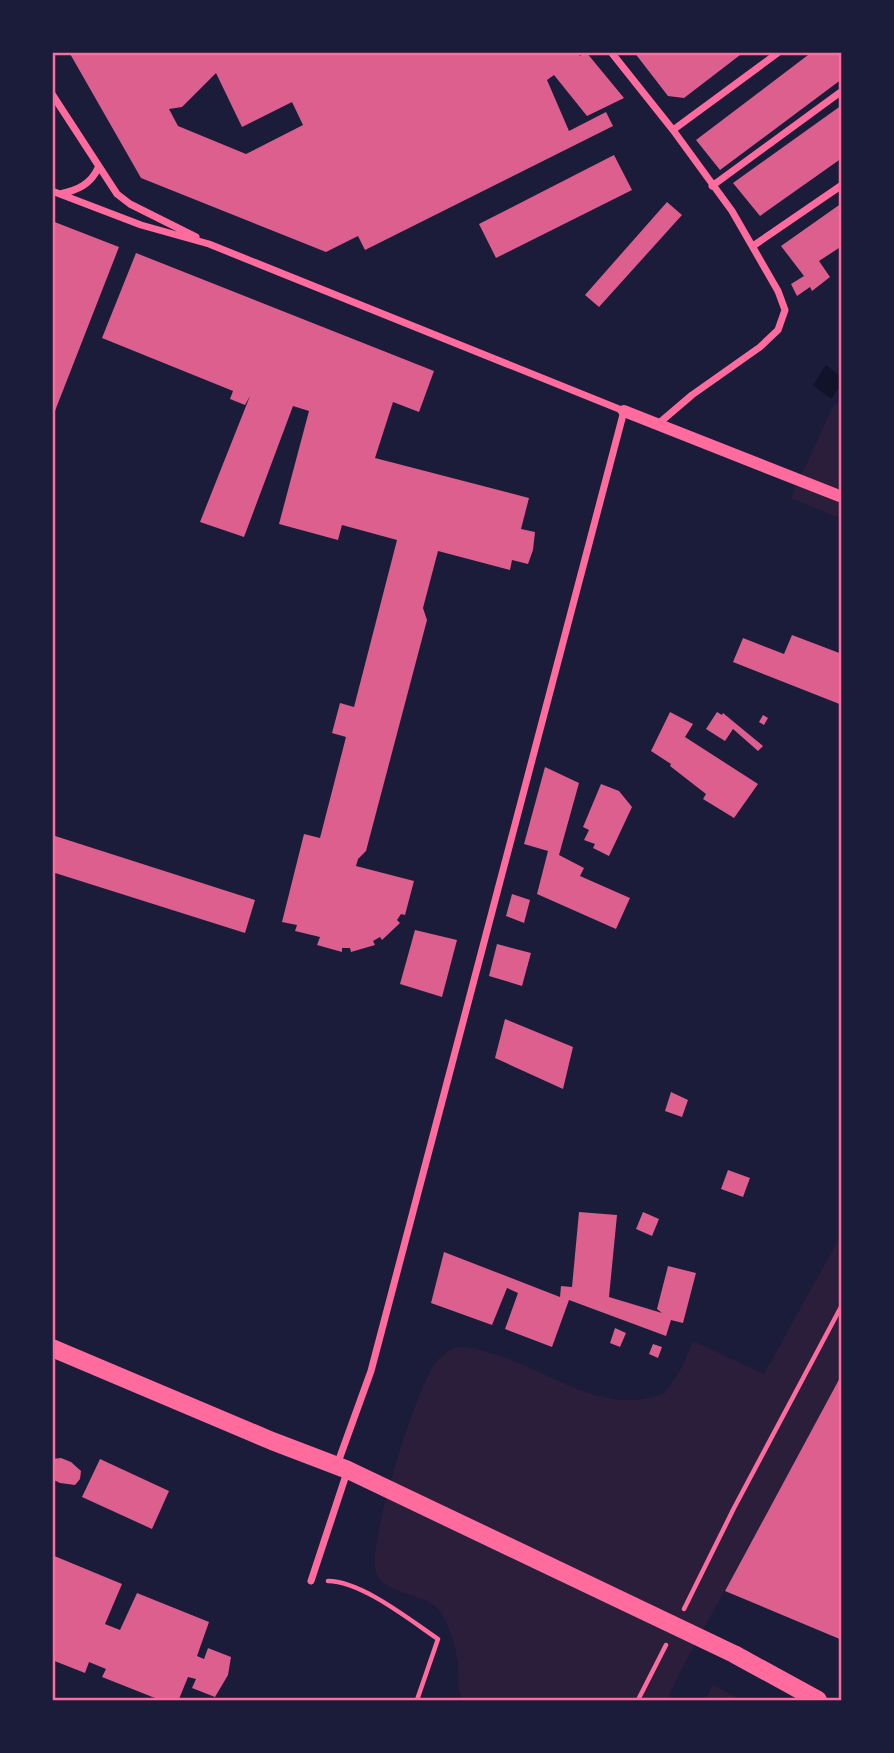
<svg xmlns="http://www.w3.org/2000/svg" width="894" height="1753" font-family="Quicksand,sans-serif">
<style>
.green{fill:#2a1e3b}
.water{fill:#12122b}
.building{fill:#dd5f8e;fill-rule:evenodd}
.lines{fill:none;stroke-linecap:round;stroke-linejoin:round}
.path{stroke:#ff6b9d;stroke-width:4.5}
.minor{stroke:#ff6b9d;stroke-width:7}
.tertiary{stroke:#ff6b9d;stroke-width:12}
.primary{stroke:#ff6b9d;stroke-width:18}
.neatline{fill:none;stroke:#ff6b9d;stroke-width:2.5}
</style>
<rect width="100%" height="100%" fill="#1b1b3a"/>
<!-- green -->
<path class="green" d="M 841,400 L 841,519 L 791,498 L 832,408 Z
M 841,1235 L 841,1378 L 681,1670 L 667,1700 L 463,1700 C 456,1689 459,1677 458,1665 C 457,1650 448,1621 439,1610 C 423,1591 380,1596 375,1568 C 370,1538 415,1392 434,1365 C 440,1357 448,1349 458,1347 C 472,1346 487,1352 500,1356 C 555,1374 605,1417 665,1393 L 681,1369 L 693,1341 L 764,1374 Z
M 713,1685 L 741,1700 L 705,1700 Z"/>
<!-- water -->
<path class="water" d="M 826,365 L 841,377 L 841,385 L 831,399 L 813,385 Z"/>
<!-- building -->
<path class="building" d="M 69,52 L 577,52 L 580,56 L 586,52 L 624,98 L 587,116 L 554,75 L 547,80 L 569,131 L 606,112 L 613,126 L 365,250 L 358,236 L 326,252 L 141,178 ZM 216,73 L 242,127 L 292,102 L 303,125 L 246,154 L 178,126 L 169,109 L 182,107 Z
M 634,52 L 744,52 L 684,98 L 668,96 Z
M 812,52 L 842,52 L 842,79 L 720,170 L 696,140 Z
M 842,105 L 842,158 L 760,216 L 733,183 Z
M 614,155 L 632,190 L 496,258 L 479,224 Z
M 667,202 L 682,215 L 599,307 L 585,295 Z
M 842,203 L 842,246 L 819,261 L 830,277 L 812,291 L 810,287 L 797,296 L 791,284 L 804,276 L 781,246 Z
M 52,221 L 119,247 L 53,416 L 52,416 Z
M 136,253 L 434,371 L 419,412 L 393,402 L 375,458 L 529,498 L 521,529 L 535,532 L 533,550 L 528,564 L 512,560 L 510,570 L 438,551 L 423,608 L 427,620 L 366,851 L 358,859 L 356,866 L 414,881 L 405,915 L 401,914 L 397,920 L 400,923 L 382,940 L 380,937 L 373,941 L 375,945 L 351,952 L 350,948 L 342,948 L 342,952 L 317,945 L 320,937 L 295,931 L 297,925 L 282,922 L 304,834 L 320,838 L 346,737 L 332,733 L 340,703 L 354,707 L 397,540 L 342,525 L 338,540 L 279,524 L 309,411 L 293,406 L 244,537 L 200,522 L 250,396 L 245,405 L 230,399 L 233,391 L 102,338 Z
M 792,635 L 842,654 L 842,705 L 733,662 L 743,638 L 784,654 Z
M 670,712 L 693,724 L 685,737 L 758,784 L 734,818 L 703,799 L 706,794 L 670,766 L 671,764 L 651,751 Z
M 717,712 L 722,715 L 723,713 L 763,746 L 758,751 L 733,729 L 725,741 L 706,729 Z
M 763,715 L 768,718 L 764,725 L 759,722 Z
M 545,767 L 579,783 L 559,855 L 584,868 L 580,876 L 630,898 L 616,929 L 537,894 L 548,851 L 524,844 Z
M 601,784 L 619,791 L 632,807 L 609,856 L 593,848 L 595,844 L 584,840 L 589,830 L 583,827 Z
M 52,835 L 255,900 L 245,933 L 52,872 Z
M 512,894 L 530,900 L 524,923 L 506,916 Z
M 415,930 L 457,940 L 442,997 L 400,984 Z
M 497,944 L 531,953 L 522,986 L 489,976 Z
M 505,1019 L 573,1047 L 563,1089 L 495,1058 Z
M 671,1092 L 688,1100 L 682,1117 L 665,1111 Z
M 728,1170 L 750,1178 L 743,1197 L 721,1189 Z
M 579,1212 L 617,1215 L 609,1297 L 662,1313 L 657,1309 L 668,1266 L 696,1273 L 683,1323 L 671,1320 L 666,1336 L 569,1300 L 552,1347 L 505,1329 L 518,1293 L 507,1288 L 492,1325 L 431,1303 L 444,1252 L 560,1297 L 561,1286 L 572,1287 Z
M 643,1212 L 659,1219 L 652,1236 L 636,1229 Z
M 615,1328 L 626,1333 L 620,1347 L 610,1343 Z
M 653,1344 L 662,1347 L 658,1358 L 649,1354 Z
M 842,1374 L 842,1640 L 725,1591 Z
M 61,1458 L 71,1462 L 81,1471 L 80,1479 L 75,1485 L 60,1483 L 52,1479 L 52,1459 Z
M 100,1459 L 169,1491 L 152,1529 L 82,1497 Z
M 52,1555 L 122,1584 L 105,1624 L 120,1630 L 137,1593 L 209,1622 L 197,1656 L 204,1659 L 208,1648 L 231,1657 L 228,1675 L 215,1697 L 192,1688 L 196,1679 L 188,1677 L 179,1699 L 160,1700 L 102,1677 L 106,1669 L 89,1662 L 85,1673 L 52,1660 Z"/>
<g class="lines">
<!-- path -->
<path class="path" d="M 328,1581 C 361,1581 410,1620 438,1639 L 417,1700
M 684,1609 L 734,1508 L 842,1305
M 638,1700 L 666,1645"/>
<!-- minor -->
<path class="minor" d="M 611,52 L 673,130 L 732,211 L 778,291 L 785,310 L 778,330 L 760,347 L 692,395 L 658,424
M 52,94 L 117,194 L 130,204 L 196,237
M 673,130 L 779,52
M 712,186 L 842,91
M 52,191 L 141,225 L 209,244 L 624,411 L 371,1371 L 337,1465
M 60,194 C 78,190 91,184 98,168
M 753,246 L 842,185
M 311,1581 L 347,1472"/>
<!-- tertiary -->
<path class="tertiary" d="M 624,411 L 842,497"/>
<!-- primary -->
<path class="primary" d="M 52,1348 L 272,1441 L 348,1470 L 734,1654 L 818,1700"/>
</g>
<!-- border -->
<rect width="894" height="1753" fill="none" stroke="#1b1b3a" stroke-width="108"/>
<rect x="54" y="54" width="786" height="1645" class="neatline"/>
</svg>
